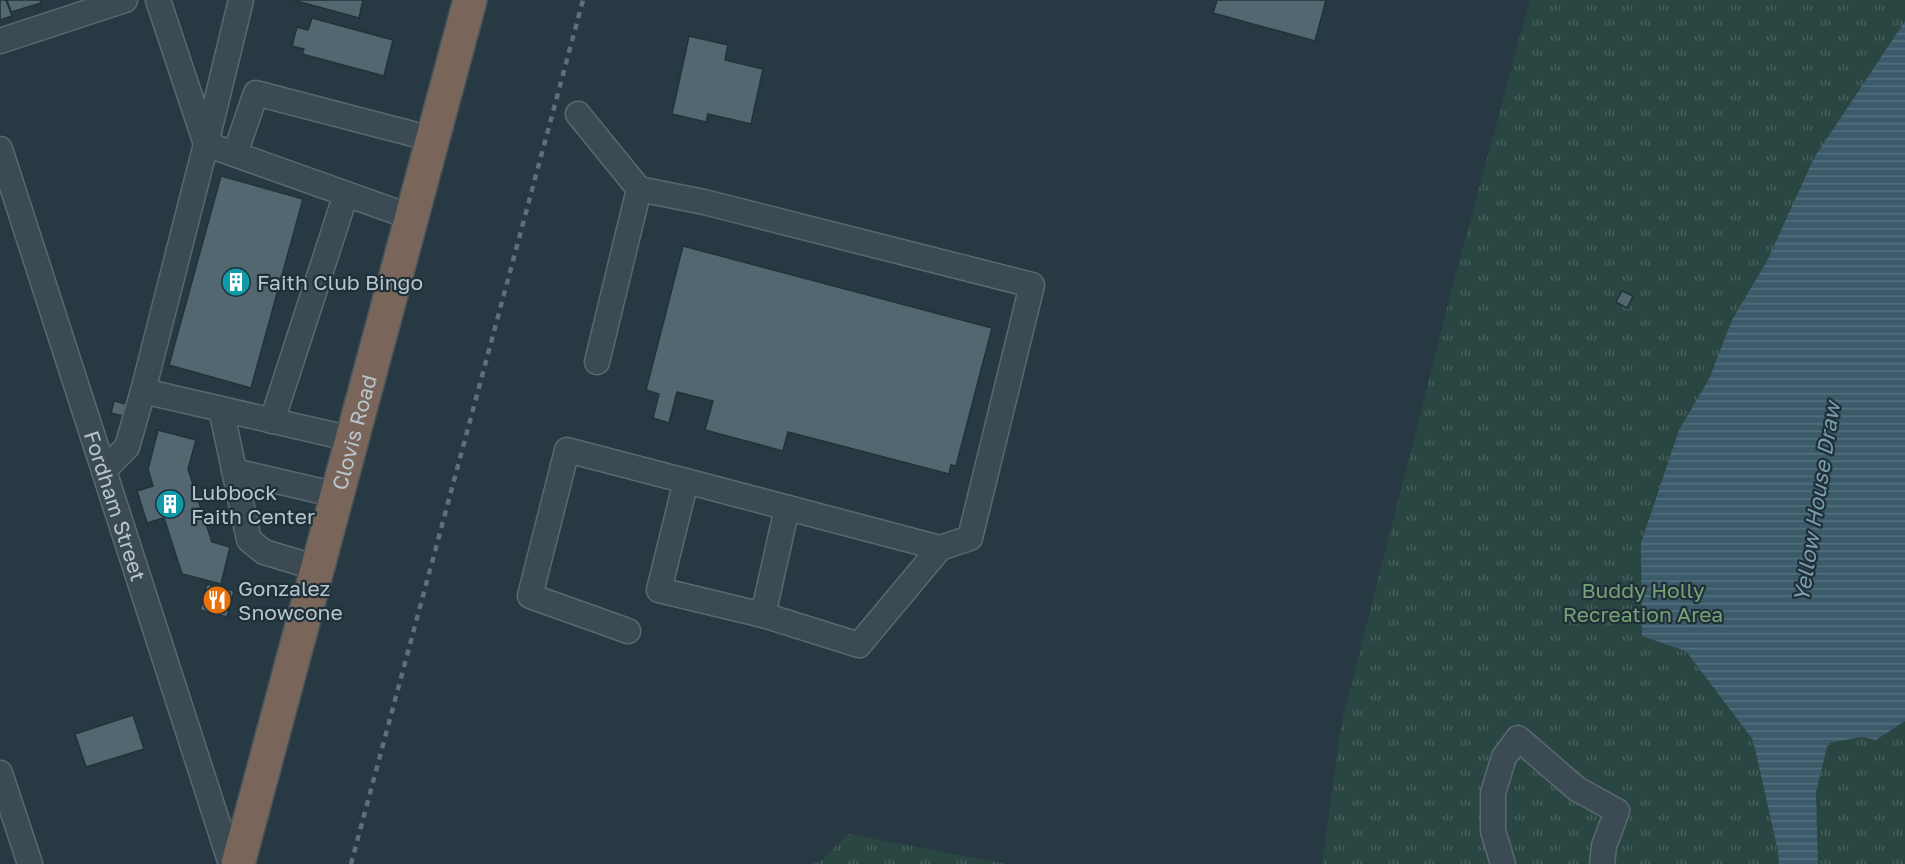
<svg xmlns="http://www.w3.org/2000/svg" width="1905" height="864" font-family="'Golos Text',sans-serif">
<style>
.park{fill:url(#park-tufts)}
.water{fill:url(#water-rules)}
.building{fill:#536770;stroke:#22323a;stroke-width:1.5}
.lines{fill:none;stroke-linecap:round;stroke-linejoin:round}
.minor-casing{stroke:#5a6870;stroke-width:27}
.highway-casing{stroke:#46555d;stroke-width:36}
.minor{stroke:#3c4b53;stroke-width:24}
.highway{stroke:#796559;stroke-width:33}
.rail{stroke:#5e707a;stroke-width:4.5;stroke-dasharray:6 6;stroke-linecap:butt}
.labels{text-anchor:middle;dominant-baseline:central;stroke-width:4.5;stroke-linejoin:round;paint-order:stroke}
.poi-label{font-size:21px;fill:#b9c5cd;stroke:#203038;text-anchor:start}
.street-label{font-size:21px;fill:#b9c5cd;stroke:#203038}
.park-label{font-size:21px;fill:#77a277;stroke:#203038}
.water-label{font-size:22px;font-style:italic;fill:#799daf;stroke:#203038}
</style>
<defs>
<pattern id="park-tufts" width="24" height="20" patternUnits="userSpaceOnUse" patternTransform="scale(1.5)"><rect width="24" height="20" fill="#2a4642"/><path d="M3 7l-1-3M5 7V3M7 7l1-3M15 17l-1-3M17 17v-4M19 17l1-3" fill="none" stroke="#475f5c"/></pattern>
<pattern id="water-rules" width="6" height="5" patternUnits="userSpaceOnUse" patternTransform="scale(1.5)"><rect width="6" height="5" fill="#3b5a6a"/><path d="M0 2.5h6" fill="none" stroke="#55707e"/></pattern>
</defs>
<rect width="100%" height="100%" fill="#273a43"/>
<!-- park -->
<path class="park" d="M 1530,0 L 1905,0 L 1905,864 L 1322,864 L 1341,726 L 1452,289 Z
M 848,834 L 1006,864 L 811,864 L 820,862 Z"/>
<!-- water -->
<path class="water" d="M 1905,21 L 1905,721 L 1876,740 L 1861,737 L 1828,743 L 1816,792 L 1818,864 L 1779,864 L 1778,851 L 1753,740 L 1686,651 L 1642,636 L 1641,543 L 1679,430 L 1709,379 L 1732,320 L 1767,261 L 1814,158 Z"/>
<!-- building -->
<path class="building" d="M 0,0 L 6,0 L 12,16 L 0,20 Z
M 7,0 L 40,0 L 41,3 L 11,12 Z
M 293,0 L 363,0 L 359,18 Z
M 1217,0 L 1326,0 L 1315,41 L 1213,13 Z
M 312,18 L 393,40 L 384,76 L 302,54 L 304,49 L 292,46 L 297,27 L 308,30 Z
M 689,36 L 728,45 L 725,60 L 763,69 L 751,124 L 708,114 L 706,122 L 672,114 Z
M 221,176 L 303,199 L 251,388 L 169,365 Z
M 683,246 L 992,328 L 956,466 L 951,465 L 949,474 L 788,432 L 783,451 L 705,430 L 713,401 L 677,392 L 669,423 L 653,418 L 659,394 L 646,390 Z
M 1622,291 L 1633,296 L 1627,308 L 1616,302 Z
M 114,401 L 126,404 L 123,416 L 111,413 Z
M 158,430 L 196,440 L 188,469 L 212,542 L 230,547 L 221,584 L 182,574 L 164,518 L 147,523 L 137,491 L 153,486 L 148,469 Z
M 207,584 L 234,591 L 227,617 L 200,610 Z
M 133,715 L 144,749 L 86,767 L 75,734 Z"/>
<g class="lines">
<!-- minor casing -->
<g class="minor-casing">
<g id="minor">
<path d="M 158,0 L 206,144 L 241,0"/>
<path d="M 0,41 L 125,0"/>
<path d="M 578,114 L 639,189 L 597,362"/>
<path id="s1" d="M 0,149 L 231,864"/>
<path d="M 235,154 L 256,93 L 432,139"/>
<path d="M 639,189 L 704,202 L 1032,285 L 970,538 L 940,548 L 859,645 L 763,615 L 659,590 L 686,481 L 940,548"/>
<path d="M 143,391 L 206,144 L 411,217"/>
<path d="M 221,409 L 249,540 L 264,552 L 317,568"/>
<path d="M 272,421 L 346,194"/>
<path d="M 104,470 L 127,447 L 143,391 L 352,439"/>
<path d="M 234,471 L 337,495"/>
<path d="M 763,615 L 787,508"/>
<path d="M 628,631 L 530,596 L 567,450 L 686,481"/>
<path d="M 0,773 L 30,864"/>
<path d="M 1503,864 L 1493,831 L 1493,793 L 1504,757 L 1518,738 L 1577,789 L 1617,811 L 1604,846 L 1602,864"/>
</g>
</g>
<!-- highway casing -->
<g class="highway-casing">
<g id="highway">
<path id="s2" d="M 238,864 L 470,0"/>
</g>
</g>
<!-- minor -->
<use href="#minor" class="minor"/>
<!-- highway -->
<use href="#highway" class="highway"/>
<!-- rail -->
<path class="rail" d="M 351,864 L 583,0"/>
</g>
<!-- icons -->
<defs>
<g id="building-disc" transform="scale(1.5)"><circle r="9.5" fill="#0f9aa8" stroke="#203038"/><path d="M-4-6H4V6H1V3H-1V6H-4ZM-2.5-4.3h1.7v1.8h-1.7ZM.8-4.3h1.7v1.8H.8ZM-2.5-1h1.7V.8h-1.7ZM.8-1h1.7V.8H.8Z" fill="#fff"/></g>
<g id="restaurant-disc" transform="scale(1.5)"><circle r="9.5" fill="#e8710a" stroke="#203038"/><path d="M-5-6h1v4h1v-4h1v4h1v-4h1v5L-1.5 .5V6h-2V.5L-5-1ZM5-6V6H3V1.5H1.5Q1.5-4 5-6Z" fill="#fff"/></g>
</defs>
<g fill-rule="evenodd">
<use href="#building-disc" x="236" y="282"/>
<use href="#building-disc" x="170" y="504"/>
<use href="#restaurant-disc" x="217" y="600"/>
</g>
<g class="labels">
<!-- poi labels -->
<g class="poi-label">
<text x="257" y="282">Faith Club Bingo</text>
<text x="191" y="492">Lubbock<tspan x="191" dy="24">Faith Center</tspan></text>
<text x="238" y="588">Gonzalez<tspan x="238" dy="24">Snowcone</tspan></text>
</g>
<!-- street labels -->
<g class="street-label">
<text stroke="none"><textPath href="#s2" startOffset="447">Clovis Road</textPath></text>
<text stroke="none"><textPath href="#s1" startOffset="375">Fordham Street</textPath></text>
</g>
<!-- park labels -->
<g class="park-label">
<text x="1643" y="590">Buddy Holly<tspan x="1643" dy="24">Recreation Area</tspan></text>
</g>
<!-- water labels -->
<g class="water-label">
<text transform="translate(1816 502) rotate(-81)">Yellow House Draw</text>
</g>
</g>
</svg>
